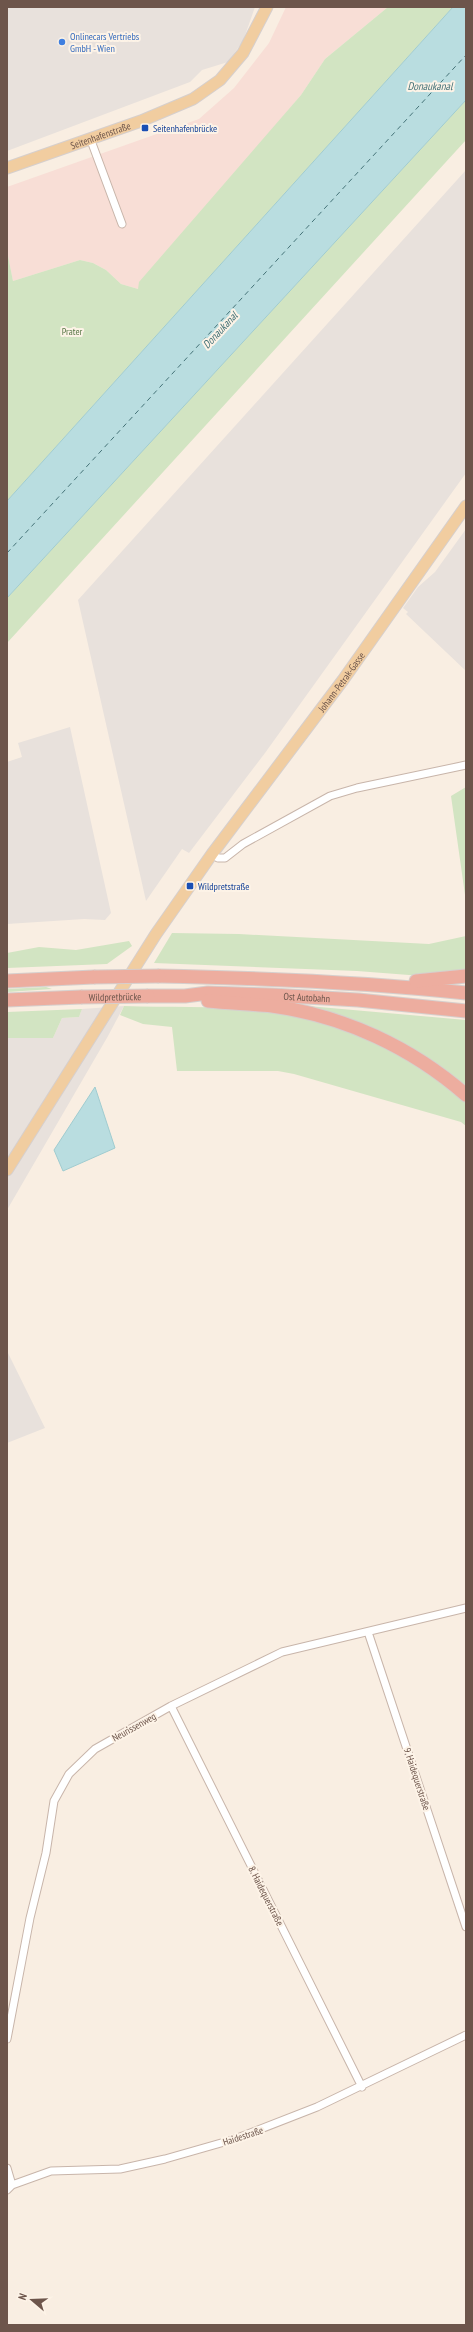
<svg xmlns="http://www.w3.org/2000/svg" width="473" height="2332" font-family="'PT Sans Narrow',sans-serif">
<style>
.commercial{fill:#f8ded6}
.industrial{fill:#e8e1dc}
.green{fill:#d2e4c2}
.water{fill:#b9dde0;stroke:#a0ccd0}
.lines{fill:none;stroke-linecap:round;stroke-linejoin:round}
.ferry{stroke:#457378;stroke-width:1;stroke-dasharray:5 4;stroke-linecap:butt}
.street-casing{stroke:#c8b5aa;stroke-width:9}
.primary-casing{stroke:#d6cfcd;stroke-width:13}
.highway-casing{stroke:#d6cfcd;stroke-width:15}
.street{stroke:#fff;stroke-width:7}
.primary{stroke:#f1cda0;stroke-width:11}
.highway{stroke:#edad9f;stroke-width:13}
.highway-bridge-casing{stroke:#d6cfcd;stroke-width:15;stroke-linecap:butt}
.highway-bridge{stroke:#edad9f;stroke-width:13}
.shop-dot{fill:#3f7fe0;stroke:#fdf3e7;stroke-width:1.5}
.transit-dot{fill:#1a4fb4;stroke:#fdf3e7;stroke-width:1.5}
.labels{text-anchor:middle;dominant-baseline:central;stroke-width:4;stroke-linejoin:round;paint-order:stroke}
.shop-label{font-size:10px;fill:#366cbe;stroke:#fdf3e7;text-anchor:start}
.transit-label{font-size:10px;fill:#164399;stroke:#fdf3e7;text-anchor:start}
.street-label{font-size:10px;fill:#6d554b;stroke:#fdf3e7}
.park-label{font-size:10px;fill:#597848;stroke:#fdf3e7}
.water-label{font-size:11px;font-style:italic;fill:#457378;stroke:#fdf3e7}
</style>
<rect width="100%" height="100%" fill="#f9eee2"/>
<!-- commercial -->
<path class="commercial" d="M 286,7 L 388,7 L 325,59 L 301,95 L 138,289 L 121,284 L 106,270 L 93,263 L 80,260 L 13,281 L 7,251 L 7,187 L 199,119 L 234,88 L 269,43 Z"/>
<!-- industrial -->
<path class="industrial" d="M 7,7 L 255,7 L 243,41 L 228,62 L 202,70 L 190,82 L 7,151 Z
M 466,170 L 466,473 L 265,753 L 189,853 L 182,849 L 146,901 L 78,600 Z
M 466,529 L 466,671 L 406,614 L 408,612 L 403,608 L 418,587 L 435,572 Z
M 70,727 L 111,913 L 105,920 L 84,919 L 7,924 L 7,762 L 22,757 L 18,743 Z
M 124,1006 L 108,1036 L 7,1210 L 7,1038 L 53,1038 L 62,1018 L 79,1017 L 82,1009 Z
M 7,1351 L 45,1428 L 7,1443 Z"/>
<!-- green -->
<path class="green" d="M 388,7 L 453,7 L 7,501 L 7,251 L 13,281 L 80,260 L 93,263 L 106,270 L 121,284 L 138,289 L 139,282 L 301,95 L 325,59 Z
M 466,100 L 466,140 L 7,643 L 7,598 Z
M 466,787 L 466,902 L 451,796 Z
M 172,933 L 239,934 L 429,944 L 466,936 L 466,973 L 422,976 L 357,971 L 154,963 Z
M 129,941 L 132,946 L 107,964 L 7,968 L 7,953 L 39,947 L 76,950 Z
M 46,987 L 52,989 L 7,992 L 7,989 Z
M 124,1006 C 185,1008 250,1004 309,1019 C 367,1033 422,1063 466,1102 L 466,1126 L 461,1122 L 294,1074 L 278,1071 L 177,1071 L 172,1027 L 143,1024 L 120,1015 Z
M 308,1006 L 466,1020 L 466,1088 L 310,1009 Z
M 82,1009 L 79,1017 L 62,1018 L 53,1038 L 7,1038 L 7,1012 Z"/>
<!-- water -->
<path class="water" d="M 453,7 L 466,7 L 466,100 L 7,598 L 7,501 Z
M 95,1087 L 115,1148 L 63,1171 L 54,1150 Z"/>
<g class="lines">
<!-- ferry -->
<path class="ferry" d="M 7,553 L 466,55"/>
<!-- street casing -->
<g class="street-casing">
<path id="street" d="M 90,138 L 122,224
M 212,854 L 218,858 L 225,858 L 243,844 L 330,796 L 357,788 L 466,765
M 368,1632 L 466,1927
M 171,1706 L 362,2087
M 7,2039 L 30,1918 L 46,1853 L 54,1801 L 69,1774 L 95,1749 L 171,1706 L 282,1652 L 466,1608
M 7,2168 L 12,2185
M 7,2190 L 12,2185 L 51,2171 L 120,2169 L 165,2159 L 235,2139 L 317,2107 L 466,2035"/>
</g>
<!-- primary casing -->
<g class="primary-casing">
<g id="primary">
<path id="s1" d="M 7,168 L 141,121 L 193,99 L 220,80 L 243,53 L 267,7"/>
<path id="s2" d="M 7,1170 L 156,934 L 212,854 L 343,680 L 466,506"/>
</g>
</g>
<!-- highway casing -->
<g class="highway-casing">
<g id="highway">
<path d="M 159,976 C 262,978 364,982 466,993"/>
<path d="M 7,981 L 94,977"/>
<path d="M 416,981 L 466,976"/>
<path id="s3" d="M 148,996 L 185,996 L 208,993 L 272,995 L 358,1000 L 466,1011"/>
<path d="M 7,1000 L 81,997"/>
<path d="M 208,1001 C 229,1003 251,1004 272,1006 C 344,1016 411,1047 466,1095"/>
</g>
</g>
<!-- street -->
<use href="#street" class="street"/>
<!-- primary -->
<use href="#primary" class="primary"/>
<!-- highway -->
<use href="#highway" class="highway"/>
<!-- highway-bridge casing -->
<g class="highway-bridge-casing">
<g id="highway-bridge">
<path d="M 94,977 L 159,976"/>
<path id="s4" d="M 81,997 L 148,996"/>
</g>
</g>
<!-- highway-bridge -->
<use href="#highway-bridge" class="highway-bridge"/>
</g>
<!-- markers -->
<circle class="shop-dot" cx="62" cy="42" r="4"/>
<g class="transit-dot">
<rect x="141" y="124" width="8" height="8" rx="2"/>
<rect x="186" y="882" width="8" height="8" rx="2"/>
</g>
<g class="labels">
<!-- shop labels -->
<g class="shop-label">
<text x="70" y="36">Onlinecars Vertriebs<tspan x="70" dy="12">GmbH - Wien</tspan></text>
</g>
<!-- transit labels -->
<g class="transit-label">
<text x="153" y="128">Seitenhafenbrücke</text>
<text x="198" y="886">Wildpretstraße</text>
</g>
<!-- street labels -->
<g class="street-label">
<text stroke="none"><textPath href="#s1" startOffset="99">Seitenhafenstraße</textPath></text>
<text stroke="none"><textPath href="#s2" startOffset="592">Johann-Petrak-Gasse</textPath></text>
<text stroke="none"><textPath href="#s4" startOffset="34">Wildpretbrücke</textPath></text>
<text stroke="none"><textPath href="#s3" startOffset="159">Ost Autobahn</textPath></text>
<text transform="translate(134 1727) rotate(-29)">Neurissenweg</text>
<text transform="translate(417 1779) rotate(72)">9. Haidequerstraße</text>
<text transform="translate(266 1896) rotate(63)">8. Haidequerstraße</text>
<text transform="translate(243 2136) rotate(-18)">Haidestraße</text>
</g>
<!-- park labels -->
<g class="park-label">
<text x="72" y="331">Prater</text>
</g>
<!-- water labels -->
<g class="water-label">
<text x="430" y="86">Donaukanal</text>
<text transform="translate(220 330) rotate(-47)">Donaukanal</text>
</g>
</g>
<!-- border -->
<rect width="473" height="2332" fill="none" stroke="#6d554b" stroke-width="16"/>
<!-- north arrow -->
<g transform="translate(32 2300) rotate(289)" stroke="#fdf3e7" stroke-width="3" paint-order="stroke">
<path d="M0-3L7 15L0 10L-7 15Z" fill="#6d554b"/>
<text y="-6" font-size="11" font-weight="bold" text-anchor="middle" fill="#6d554b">N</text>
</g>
</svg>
